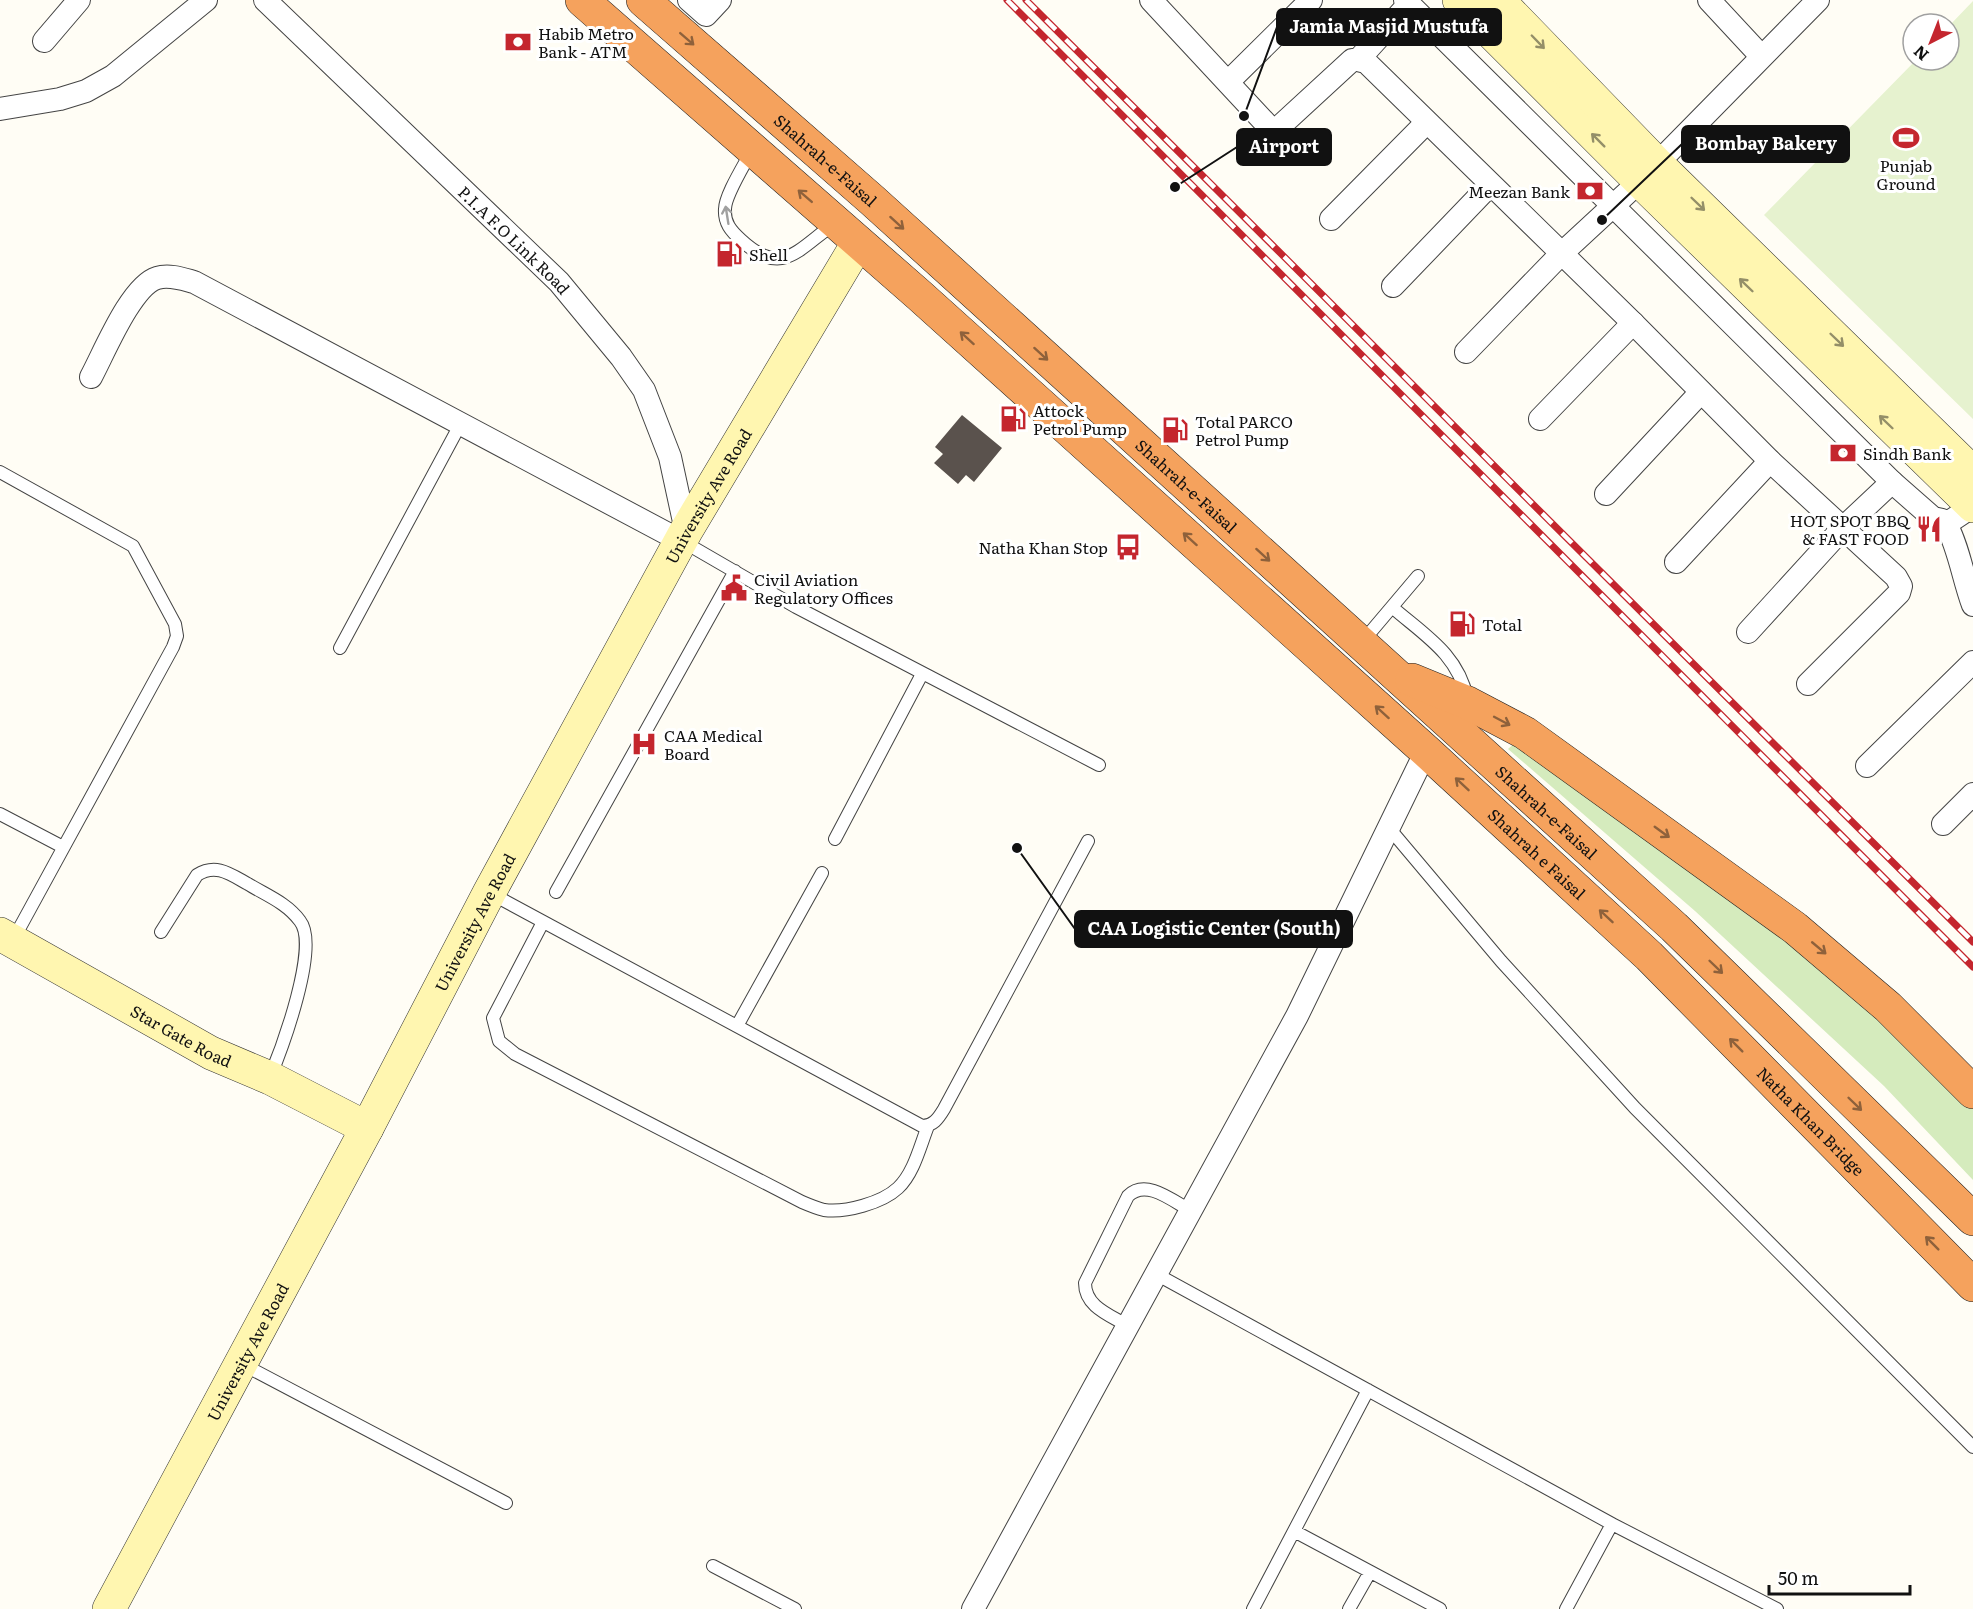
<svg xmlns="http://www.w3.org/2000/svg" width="1973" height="1609" font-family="Literata,serif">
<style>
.green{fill:#d5ebbd}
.pitch{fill:#e6f2cf}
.building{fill:#5a524d}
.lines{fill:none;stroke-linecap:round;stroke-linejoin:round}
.lane-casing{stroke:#444;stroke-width:14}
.street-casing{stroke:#444;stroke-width:24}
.secondary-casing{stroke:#333;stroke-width:34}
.highway-casing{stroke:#222;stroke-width:34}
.lane{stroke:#fff;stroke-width:12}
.street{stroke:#fff;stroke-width:22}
.secondary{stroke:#fff6b0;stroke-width:33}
.highway{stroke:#f5a25d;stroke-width:33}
.rail-casing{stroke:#c4262e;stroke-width:7}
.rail{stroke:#fff;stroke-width:4.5;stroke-dasharray:14;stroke-linecap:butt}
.oneway{stroke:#8e613b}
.oneway2{stroke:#948f68}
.oneway3{stroke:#a0a0a0}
.labels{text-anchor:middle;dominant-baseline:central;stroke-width:6;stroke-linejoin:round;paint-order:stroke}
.poi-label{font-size:16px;fill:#111;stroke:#fff;text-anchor:start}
.street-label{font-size:16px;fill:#111;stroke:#fff}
.leader{fill:none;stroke:#111;stroke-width:2}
.callout-dot{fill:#111;stroke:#fff;stroke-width:2}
.callout{fill:#111;stroke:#111;stroke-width:2}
.callout-label{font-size:18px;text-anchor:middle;font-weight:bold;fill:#fff}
</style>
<rect width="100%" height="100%" fill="#fffdf5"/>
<!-- green -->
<path class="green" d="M 1519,739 L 1887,1015 L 1973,1102 L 1973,1180 L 1884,1086 L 1695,911 L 1508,749 Z"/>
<!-- pitch -->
<path class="pitch" d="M 1973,1 L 1973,419 L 1764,215 L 1916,60 L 1949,60 L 1949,26 Z"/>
<!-- building -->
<path class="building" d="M 962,415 L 1002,448 L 974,482 L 966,475 L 958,484 L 934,463 L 943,454 L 935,447 Z"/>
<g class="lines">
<!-- lane casing -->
<g class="lane-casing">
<path id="lane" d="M 752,150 C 745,164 725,195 725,209 C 724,223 731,231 741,240 C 782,278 797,250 834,224
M 0,472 L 133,546 L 175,624 L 177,636 L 173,647 L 13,940
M 682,541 L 796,607 L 1099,765
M 1392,607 C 1424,635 1458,654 1467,698
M 1363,641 L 1418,576
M 340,648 L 461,423
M 0,814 L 63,847
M 1389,828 L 1501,961 L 1635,1108 L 1973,1447
M 835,839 L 922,674
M 556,892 L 735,571
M 490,893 L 922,1126 C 933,1126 938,1119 944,1109 L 1088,841
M 543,922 L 493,1018 L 499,1041 L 515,1054 L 802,1202 C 809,1205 816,1208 824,1210 C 845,1213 882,1203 898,1188 C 914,1173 920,1146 928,1126
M 161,932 L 197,875 C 216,863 230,874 248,884 C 266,895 287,903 300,921 C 320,946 282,1048 270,1077
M 737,1026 L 822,873
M 1156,1274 L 1612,1524 L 1566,1609
M 1128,1326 C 1110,1315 1085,1307 1085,1283 L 1128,1196 C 1146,1178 1173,1201 1191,1211
M 242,1364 L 506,1503
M 1612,1524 L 1777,1609
M 1294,1531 L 1440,1609
M 713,1566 L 795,1609
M 1253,1609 L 1368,1390
M 1349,1609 L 1370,1572"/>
</g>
<!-- street casing -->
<g class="street-casing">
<g id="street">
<path id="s1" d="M 265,0 L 559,282 L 621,357 L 644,390 L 670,457 L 686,531"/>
<path d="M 689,0 L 706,15 L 720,0"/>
<path d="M 1151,0 L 1271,129 L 1276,130 L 1352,60 L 1358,60 L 1409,4"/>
<path d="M 1405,0 L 1892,482 L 1933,518 L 1942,520 L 1946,524 L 1973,506"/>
<path d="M 1709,0 L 1761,56"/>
<path d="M 44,41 L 79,0"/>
<path d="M 1358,60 L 1366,62 L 1633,323 L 1770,461 L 1896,577 L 1901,586 L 1899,593 L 1808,684"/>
<path d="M 1228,82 L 1311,0"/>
<path d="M 0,109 L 60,99 L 86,91 L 113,76 L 206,0"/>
<path d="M 1331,219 L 1426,123"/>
<path d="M 1393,286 L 1490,185"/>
<path d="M 1466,352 L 1561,254 L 1640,181 L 1818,0"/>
<path d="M 91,377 C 104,353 131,286 157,278 C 169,274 183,279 194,282 L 681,541"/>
<path d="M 1540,419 L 1633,323"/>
<path d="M 1606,494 L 1701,392"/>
<path d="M 1946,524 C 1959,548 1963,578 1973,605"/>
<path d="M 1676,562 L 1770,461"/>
<path d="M 1748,632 L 1842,529 L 1892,482"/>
<path d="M 1867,766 L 1973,662"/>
<path d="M 1943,824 L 1973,794"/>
<path d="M 973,1609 L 1297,1016 L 1426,751"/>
</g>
</g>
<!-- secondary casing -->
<g class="secondary-casing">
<g id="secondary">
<path d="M 1459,0 L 1640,181 L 1973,506"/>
<path d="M 1498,0 L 1656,163 L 1973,473"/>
<path id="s2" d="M 0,934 L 211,1053 L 270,1078 L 367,1128"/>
<path id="s3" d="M 109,1609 L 367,1128 L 489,893 L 686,531 L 858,243"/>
</g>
</g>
<!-- highway casing -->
<g class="highway-casing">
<g id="highway">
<path id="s4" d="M 582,0 L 919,295 L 1426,751 L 1649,956 L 1973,1285"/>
<path id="s5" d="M 643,0 L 872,200 L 1674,927 L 1973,1219"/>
<path d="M 1412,680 L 1468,703 L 1525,733 L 1795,928 L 1888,1007 L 1973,1092"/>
</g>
</g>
<!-- lane -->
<use href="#lane" class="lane"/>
<!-- street -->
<use href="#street" class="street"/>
<!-- secondary -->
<use href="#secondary" class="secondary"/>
<!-- highway -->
<use href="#highway" class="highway"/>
<!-- rail casing -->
<g class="rail-casing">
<path id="rail" d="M 1007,0 L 1973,967
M 1026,0 L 1973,942"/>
</g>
<!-- rail -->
<use href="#rail" class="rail"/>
</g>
<!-- one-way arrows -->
<defs><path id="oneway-shaft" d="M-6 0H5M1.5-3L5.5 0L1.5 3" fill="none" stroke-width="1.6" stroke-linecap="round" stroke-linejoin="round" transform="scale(1.5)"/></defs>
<g class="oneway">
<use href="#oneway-shaft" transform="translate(687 39) rotate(41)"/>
<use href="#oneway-shaft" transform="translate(805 196) rotate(-139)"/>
<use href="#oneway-shaft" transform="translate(897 223) rotate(42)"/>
<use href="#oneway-shaft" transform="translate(967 338) rotate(-138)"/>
<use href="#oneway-shaft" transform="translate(1041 354) rotate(42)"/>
<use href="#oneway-shaft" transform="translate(1190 539) rotate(-138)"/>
<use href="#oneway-shaft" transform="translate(1263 555) rotate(42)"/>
<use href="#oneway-shaft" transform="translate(1382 712) rotate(-138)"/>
<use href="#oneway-shaft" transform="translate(1502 721) rotate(28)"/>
<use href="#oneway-shaft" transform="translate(1462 784) rotate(-137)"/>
<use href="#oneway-shaft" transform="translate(1662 832) rotate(36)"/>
<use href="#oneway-shaft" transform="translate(1606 916) rotate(-137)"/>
<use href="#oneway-shaft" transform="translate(1819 948) rotate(40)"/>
<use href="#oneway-shaft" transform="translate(1716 967) rotate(44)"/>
<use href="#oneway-shaft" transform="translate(1736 1045) rotate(-135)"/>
<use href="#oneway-shaft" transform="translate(1855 1104) rotate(44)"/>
<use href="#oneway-shaft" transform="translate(1932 1243) rotate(-135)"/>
</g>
<g class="oneway2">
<use href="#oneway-shaft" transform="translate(1538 42) rotate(46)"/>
<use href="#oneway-shaft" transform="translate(1598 140) rotate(-135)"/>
<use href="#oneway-shaft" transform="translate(1698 204) rotate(44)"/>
<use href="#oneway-shaft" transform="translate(1746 285) rotate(-136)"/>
<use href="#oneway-shaft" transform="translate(1837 340) rotate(44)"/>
<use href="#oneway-shaft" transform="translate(1886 422) rotate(-136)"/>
</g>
<use class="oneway3" href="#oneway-shaft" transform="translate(727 215) rotate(-99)"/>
<!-- icons -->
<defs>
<g id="bank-bare" transform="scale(2.07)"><path d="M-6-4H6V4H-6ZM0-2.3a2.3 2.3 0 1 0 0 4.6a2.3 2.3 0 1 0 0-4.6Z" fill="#c4262e" stroke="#fff" stroke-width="2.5" paint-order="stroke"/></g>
<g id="stadium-bare" transform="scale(2.07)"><path d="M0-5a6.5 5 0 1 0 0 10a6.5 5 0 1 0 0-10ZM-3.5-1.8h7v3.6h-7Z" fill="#c4262e" stroke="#fff" stroke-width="2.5" paint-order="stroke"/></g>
<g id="fuel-bare" transform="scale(2.07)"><path d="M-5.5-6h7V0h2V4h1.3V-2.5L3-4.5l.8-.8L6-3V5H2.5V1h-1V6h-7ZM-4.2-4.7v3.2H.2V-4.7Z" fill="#c4262e" stroke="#fff" stroke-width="2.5" paint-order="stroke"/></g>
<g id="restaurant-bare" transform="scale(2.07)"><path d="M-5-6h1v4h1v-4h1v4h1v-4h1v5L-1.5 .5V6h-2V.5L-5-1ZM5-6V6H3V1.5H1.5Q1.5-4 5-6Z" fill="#c4262e" stroke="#fff" stroke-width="2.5" paint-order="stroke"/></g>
<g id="bus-bare" transform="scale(2.07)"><path d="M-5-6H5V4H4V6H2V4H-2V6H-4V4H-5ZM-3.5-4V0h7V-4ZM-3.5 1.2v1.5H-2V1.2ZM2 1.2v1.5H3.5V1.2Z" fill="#c4262e" stroke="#fff" stroke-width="2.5" paint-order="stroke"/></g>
<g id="civic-bare" transform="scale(2.07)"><path d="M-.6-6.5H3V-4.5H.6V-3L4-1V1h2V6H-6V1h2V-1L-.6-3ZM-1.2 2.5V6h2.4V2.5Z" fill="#c4262e" stroke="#fff" stroke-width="2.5" paint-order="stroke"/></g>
<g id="hospital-bare" transform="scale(2.07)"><path d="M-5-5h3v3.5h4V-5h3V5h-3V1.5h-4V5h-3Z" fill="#c4262e" stroke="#fff" stroke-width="2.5" paint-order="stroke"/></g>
</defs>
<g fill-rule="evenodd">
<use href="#bank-bare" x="518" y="42"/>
<use href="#stadium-bare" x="1906" y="138"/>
<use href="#bank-bare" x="1590" y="191"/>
<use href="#fuel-bare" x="729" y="254"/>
<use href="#fuel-bare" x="1013" y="419"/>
<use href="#fuel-bare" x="1175" y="430"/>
<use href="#bank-bare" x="1843" y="453"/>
<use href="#restaurant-bare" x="1929" y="529"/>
<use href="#bus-bare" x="1128" y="547"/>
<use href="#civic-bare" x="734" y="588"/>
<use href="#fuel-bare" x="1462" y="624"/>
<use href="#hospital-bare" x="644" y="744"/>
</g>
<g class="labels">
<!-- poi labels -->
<g class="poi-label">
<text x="538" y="33">Habib Metro<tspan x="538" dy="18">Bank - ATM</tspan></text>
<text x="1906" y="165" text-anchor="middle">Punjab<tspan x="1906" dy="18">Ground</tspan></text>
<text x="1570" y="191" text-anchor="end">Meezan Bank</text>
<text x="749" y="254">Shell</text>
<text x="1033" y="410">Attock<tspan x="1033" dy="18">Petrol Pump</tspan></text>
<text x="1195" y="421">Total PARCO<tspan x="1195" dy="18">Petrol Pump</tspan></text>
<text x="1863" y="453">Sindh Bank</text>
<text x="1909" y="520" text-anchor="end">HOT SPOT BBQ<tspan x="1909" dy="18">&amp; FAST FOOD</tspan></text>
<text x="1108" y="547" text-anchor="end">Natha Khan Stop</text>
<text x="754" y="579">Civil Aviation<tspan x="754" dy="18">Regulatory Offices</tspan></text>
<text x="1482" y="624">Total</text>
<text x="664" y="735">CAA Medical<tspan x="664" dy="18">Board</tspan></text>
</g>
<!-- street labels -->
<g class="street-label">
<text stroke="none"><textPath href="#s5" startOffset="243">Shahrah-e-Faisal</textPath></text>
<text stroke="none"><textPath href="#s1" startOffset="346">P.I.A F.O Link Road</textPath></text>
<text stroke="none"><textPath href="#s5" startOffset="729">Shahrah-e-Faisal</textPath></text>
<text stroke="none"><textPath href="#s3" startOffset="1264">University Ave Road</textPath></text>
<text stroke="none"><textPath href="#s5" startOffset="1215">Shahrah-e-Faisal</textPath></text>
<text stroke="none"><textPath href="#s4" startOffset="1281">Shahrah e Faisal</textPath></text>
<text stroke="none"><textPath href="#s3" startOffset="778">University Ave Road</textPath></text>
<text stroke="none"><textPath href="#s2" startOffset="208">Star Gate Road</textPath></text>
<text stroke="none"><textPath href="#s4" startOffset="1664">Natha Khan Bridge</textPath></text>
<text stroke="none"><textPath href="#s3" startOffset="292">University Ave Road</textPath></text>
</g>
</g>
<!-- callouts -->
<path class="leader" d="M1244 116L1277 27M1602 220L1682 144M1175 187L1237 147M1017 848L1075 929"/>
<g class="callout-dot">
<circle cx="1244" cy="116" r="6"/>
<circle cx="1602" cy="220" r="6"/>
<circle cx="1175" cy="187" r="6"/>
<circle cx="1017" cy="848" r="6"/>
</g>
<g class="callout">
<rect x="1277" y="9" width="224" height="36" rx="6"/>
<rect x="1682" y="126" width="167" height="36" rx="6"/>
<rect x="1237" y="129" width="94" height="36" rx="6"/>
<rect x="1075" y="911" width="277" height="36" rx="6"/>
</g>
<g class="callout-label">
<text x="1389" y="33">Jamia Masjid Mustufa</text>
<text x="1766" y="150">Bombay Bakery</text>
<text x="1284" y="153">Airport</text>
<text x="1214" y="935">CAA Logistic Center (South)</text>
</g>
<!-- north arrow -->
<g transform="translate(1931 42) rotate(222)"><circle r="28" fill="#ffffff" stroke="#a0a0a0" stroke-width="1.5"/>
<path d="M0-4.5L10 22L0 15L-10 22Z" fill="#c4262e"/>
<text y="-9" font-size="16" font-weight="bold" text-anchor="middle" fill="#111111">N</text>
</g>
<!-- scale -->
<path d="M1769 1585v9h141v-9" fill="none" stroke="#111111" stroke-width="3"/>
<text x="1778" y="1585" font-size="18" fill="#111111" stroke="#ffffff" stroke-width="4.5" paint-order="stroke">50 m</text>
</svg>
